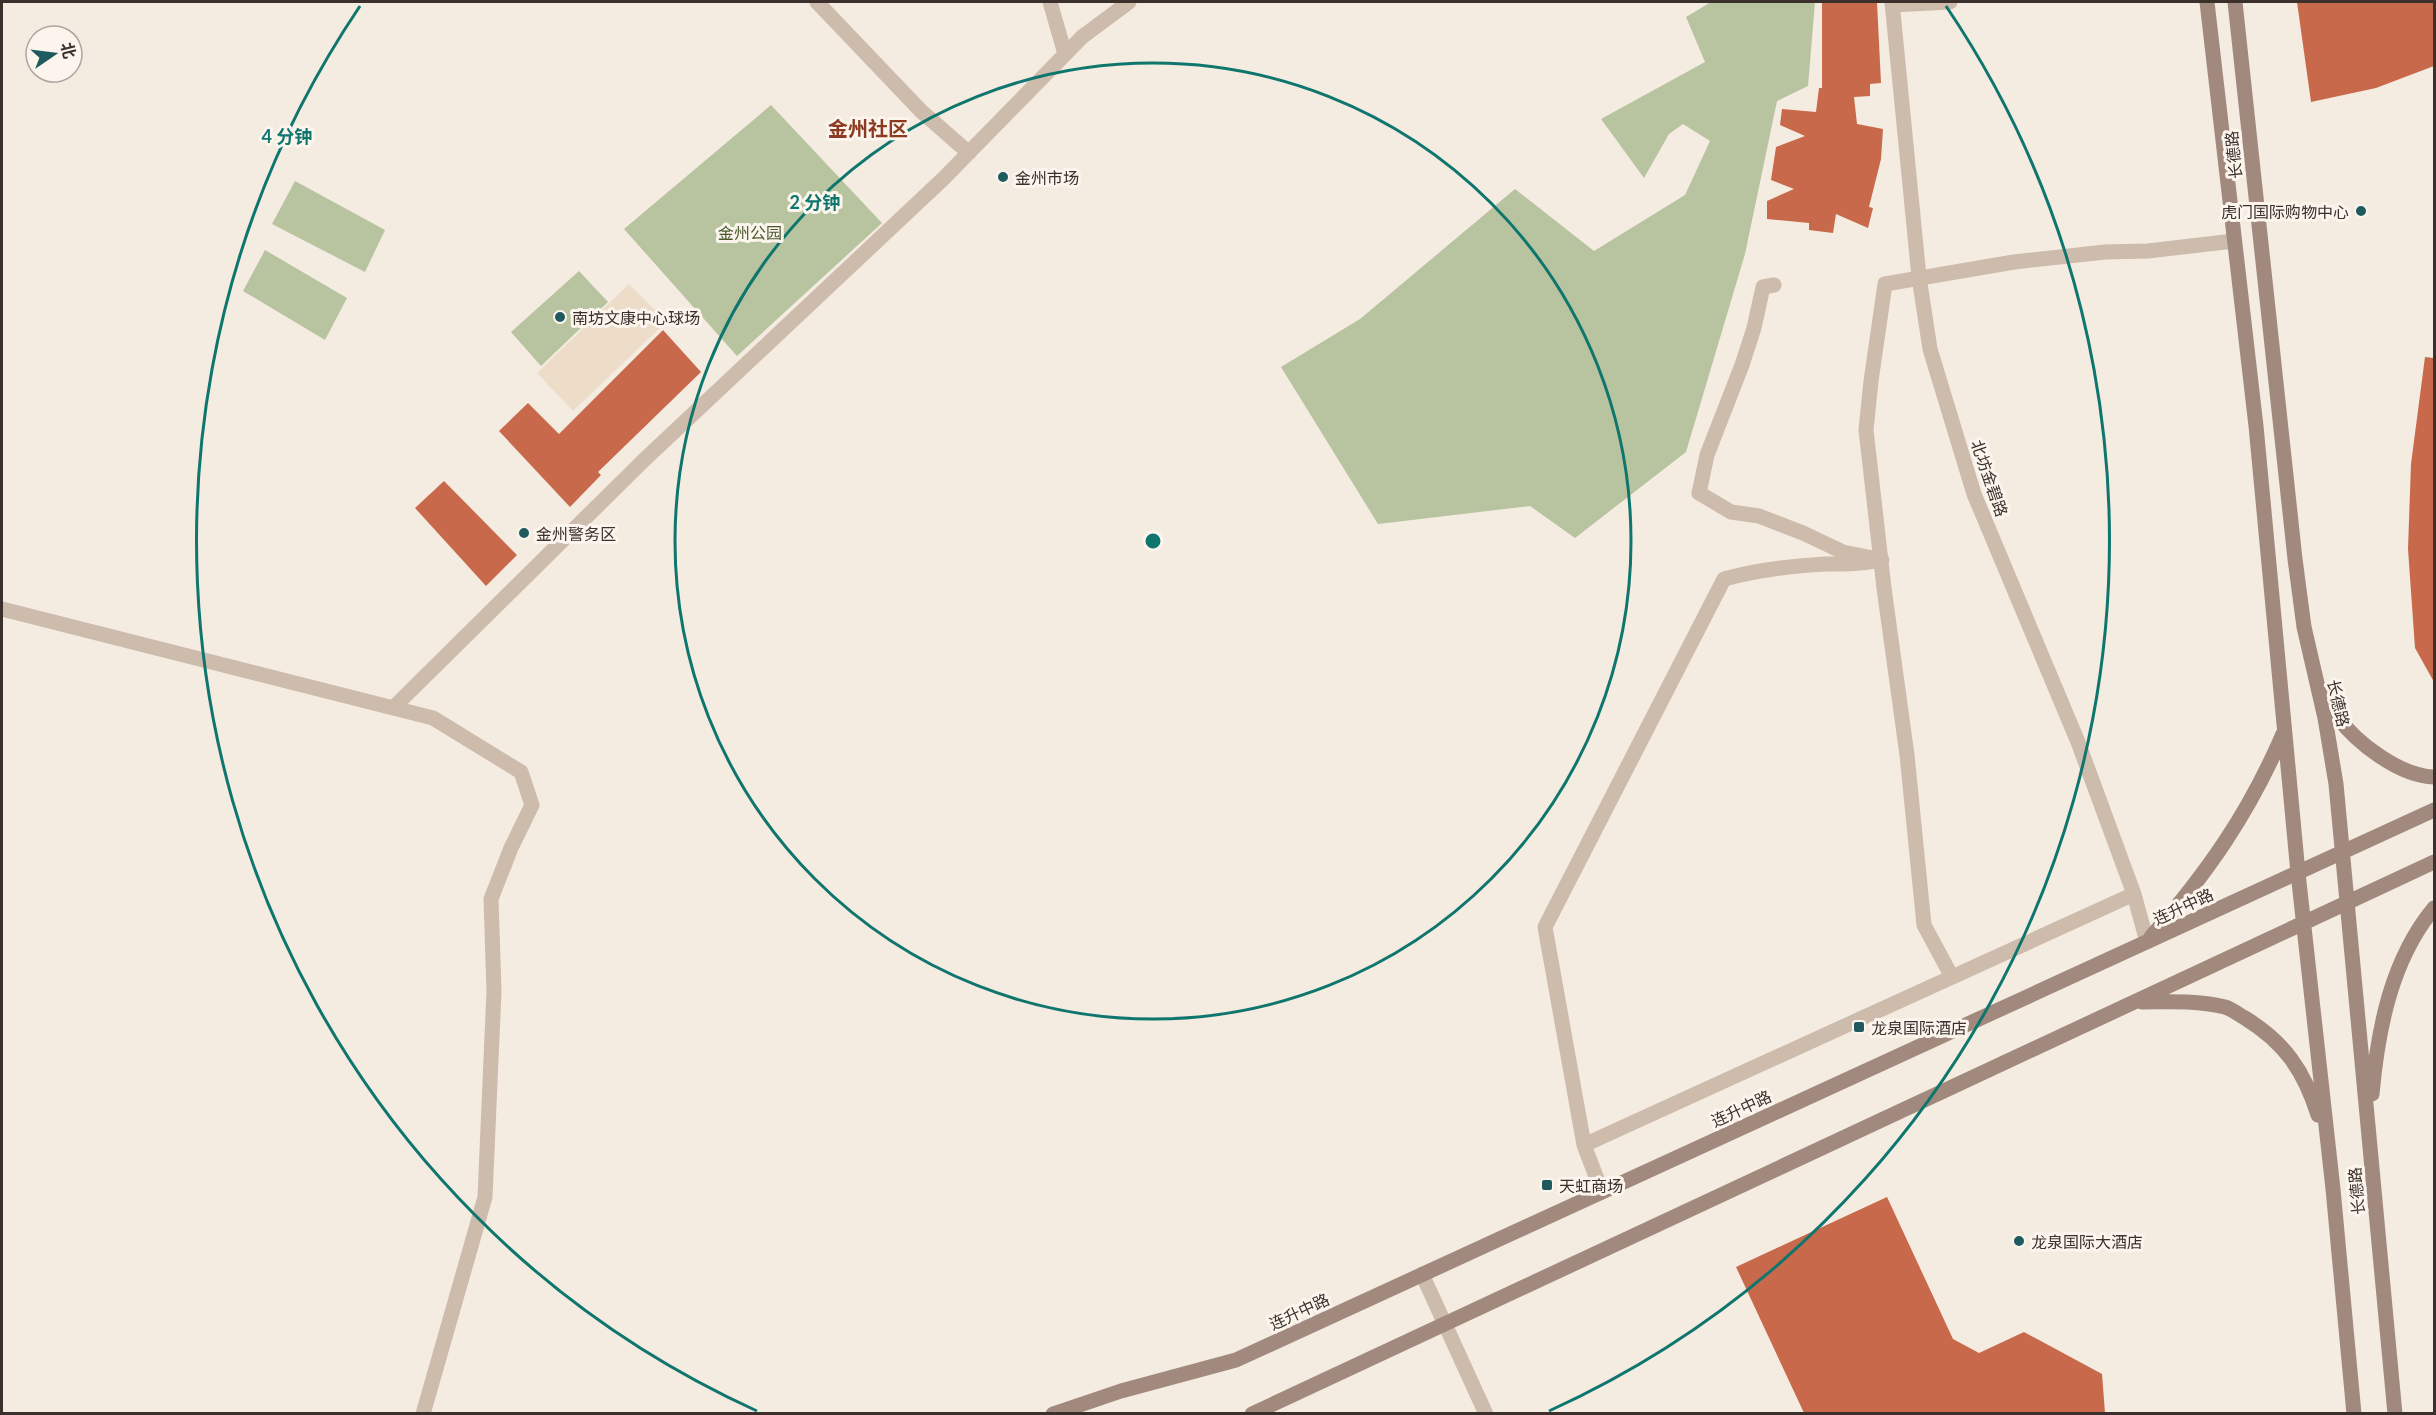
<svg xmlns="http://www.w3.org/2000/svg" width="2436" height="1415" font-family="Lato,'Noto Sans SC',sans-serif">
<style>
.green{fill:#b8c4a0}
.plaza{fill:#ecdcc8}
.building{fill:#c8694b}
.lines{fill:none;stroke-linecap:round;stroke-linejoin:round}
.street{stroke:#cdbbac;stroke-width:15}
.secondary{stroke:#a18a7d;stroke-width:15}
.ring{fill:none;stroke:#0f766e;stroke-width:3}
.poi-dot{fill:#1f5a5e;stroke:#fbf5ee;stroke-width:2}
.labels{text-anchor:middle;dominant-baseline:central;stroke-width:6;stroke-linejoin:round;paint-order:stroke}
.street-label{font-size:16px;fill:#3b302b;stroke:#fbf5ee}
.poi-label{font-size:16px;fill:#3b302b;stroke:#fbf5ee;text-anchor:start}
.park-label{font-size:16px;fill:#4a5a2e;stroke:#fbf5ee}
.quarter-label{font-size:20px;font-weight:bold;fill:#8c3b22;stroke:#fbf5ee}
.centre{fill:#0f766e;stroke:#fbf5ee;stroke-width:3}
.ring-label{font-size:18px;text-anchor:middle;font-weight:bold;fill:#0f766e;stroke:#fbf5ee;stroke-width:6;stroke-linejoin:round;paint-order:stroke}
</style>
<rect width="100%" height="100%" fill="#f4ebe1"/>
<!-- green -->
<path class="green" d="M 1711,2 L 1815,2 L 1808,86 L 1777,101 L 1745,254 L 1686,452 L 1575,538 L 1530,506 L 1378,524 L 1281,367 L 1360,319 L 1515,189 L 1594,251 L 1685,195 L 1710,141 L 1683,124 L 1669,134 L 1644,178 L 1601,119 L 1705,62 L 1686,17 Z
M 771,105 L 882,223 L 737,356 L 624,229 Z
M 295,181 L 385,230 L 365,272 L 272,224 Z
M 265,250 L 347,298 L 325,340 L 243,291 Z
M 579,271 L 608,302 L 541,366 L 511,332 Z"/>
<!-- plaza -->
<path class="plaza" d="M 629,284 L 666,322 L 573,411 L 537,373 Z"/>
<!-- building -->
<path class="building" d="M 1848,2 L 1877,2 L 1881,83 L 1870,84 L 1870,96 L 1854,97 L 1857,124 L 1883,129 L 1881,159 L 1869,207 L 1873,208 L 1868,228 L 1836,214 L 1833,233 L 1809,230 L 1809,223 L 1767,219 L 1767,201 L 1794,189 L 1771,180 L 1776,147 L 1805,136 L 1780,125 L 1782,109 L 1816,112 L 1819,88 L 1822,88 L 1822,3 Z
M 2297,2 L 2434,2 L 2434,66 L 2376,88 L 2311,102 Z
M 663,330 L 701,372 L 598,472 L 601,475 L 570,507 L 499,431 L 528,403 L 559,434 Z
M 2425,357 L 2434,358 L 2434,682 L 2415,648 L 2408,549 L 2411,464 Z
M 444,481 L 517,555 L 486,586 L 415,508 Z
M 1887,1197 L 1953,1339 L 1979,1353 L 2024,1332 L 2102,1374 L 2105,1413 L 1804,1413 L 1736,1267 Z"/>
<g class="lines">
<!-- street -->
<path class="street" d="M 817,2 L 921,111 L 969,153
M 1050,2 L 1065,54
M 1892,2 L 1919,277 L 1930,349 L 1974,494 L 2078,742 L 2134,894 L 2147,942
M 1892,5 L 1950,2
M 1774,285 L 1763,287 L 1754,328 L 1742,365 L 1707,455 L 1699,493 L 1731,512 L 1759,516 L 1803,533 L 1843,552 L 1873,558
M 2,609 L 433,718 L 521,772 L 532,805 L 511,848 L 491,899 L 494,991 L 485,1197 L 423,1414
M 394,707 L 644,460 L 943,179 L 1082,37 L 1129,2
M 1952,977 L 1924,925 L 1907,755 L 1884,588 L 1866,430 L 1871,381 L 1885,284 L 2014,262 L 2105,252 L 2148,251 L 2234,241
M 1584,1145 L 2134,894
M 1602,1192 L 1584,1145 L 1545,927 L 1724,579 C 1757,570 1791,566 1826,564 C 1845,564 1862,564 1882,560
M 1422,1274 L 1486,1414"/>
<!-- secondary -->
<path class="secondary" d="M 2207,2 L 2256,426 L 2298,873 L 2333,1189 L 2354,1414
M 2235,2 L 2295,559 L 2304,627 L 2325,718 L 2336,784 L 2395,1414
M 2324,690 C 2328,698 2332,708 2337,716 C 2356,743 2400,776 2434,777
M 2151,937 C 2208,872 2249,813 2283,734
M 2142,1002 C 2169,1002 2198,1000 2225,1007 C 2232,1009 2239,1015 2245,1018 C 2284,1042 2304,1070 2318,1115
M 2372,1094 C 2378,1029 2391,960 2434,908
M 1053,1414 L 1121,1391 L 1236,1360 L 2434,810
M 1252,1414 L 2434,862"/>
</g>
<!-- distance rings -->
<g class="ring">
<circle cx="1153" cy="541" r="478"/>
<path d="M757 1411A956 956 0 0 1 360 6M1946 6A956 956 0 0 1 1549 1411"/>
</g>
<!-- markers -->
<g class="poi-dot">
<circle cx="1003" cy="177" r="6"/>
<circle cx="2361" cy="211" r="6"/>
<circle cx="560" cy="317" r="6"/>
<circle cx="524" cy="533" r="6"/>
<rect x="1853" y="1021" width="12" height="12" rx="3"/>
<rect x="1541" y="1179" width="12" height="12" rx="3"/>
<circle cx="2019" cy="1241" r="6"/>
</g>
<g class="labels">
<!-- street labels -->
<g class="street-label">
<text transform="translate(2233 155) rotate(-96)">长德路</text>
<text transform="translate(1990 478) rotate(71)">北坊金碧路</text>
<text transform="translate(2339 703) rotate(77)">长德路</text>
<text transform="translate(2183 906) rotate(-25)">连升中路</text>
<text transform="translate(1741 1108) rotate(-25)">连升中路</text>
<text transform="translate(2356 1191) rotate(-95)">长德路</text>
<text transform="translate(1299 1311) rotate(-25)">连升中路</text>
</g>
<!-- poi labels -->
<g class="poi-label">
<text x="1015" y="177">金州市场</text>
<text x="2349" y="211" text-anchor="end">虎门国际购物中心</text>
<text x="572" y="317">南坊文康中心球场</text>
<text x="536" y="533">金州警务区</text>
<text x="1871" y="1027">龙泉国际酒店</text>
<text x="1559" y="1185">天虹商场</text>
<text x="2031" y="1241">龙泉国际大酒店</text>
</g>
<!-- park labels -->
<g class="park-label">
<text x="750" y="232">金州公园</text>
</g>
<!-- quarter labels -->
<g class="quarter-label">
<text x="868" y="128">金州社区</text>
</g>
</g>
<circle cx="1153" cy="541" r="9" class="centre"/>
<g class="ring-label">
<text x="287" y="143">4 分钟</text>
<text x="815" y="209">2 分钟</text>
</g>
<!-- border -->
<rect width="2436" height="1415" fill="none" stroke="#3b302b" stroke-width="6"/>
<!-- north arrow -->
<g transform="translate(54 54) rotate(76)"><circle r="28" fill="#fbf5ee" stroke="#aea6a0" stroke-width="1.5"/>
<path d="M0-4.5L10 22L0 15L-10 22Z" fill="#1f5a5e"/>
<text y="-9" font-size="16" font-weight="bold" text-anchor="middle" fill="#3b302b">北</text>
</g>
</svg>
